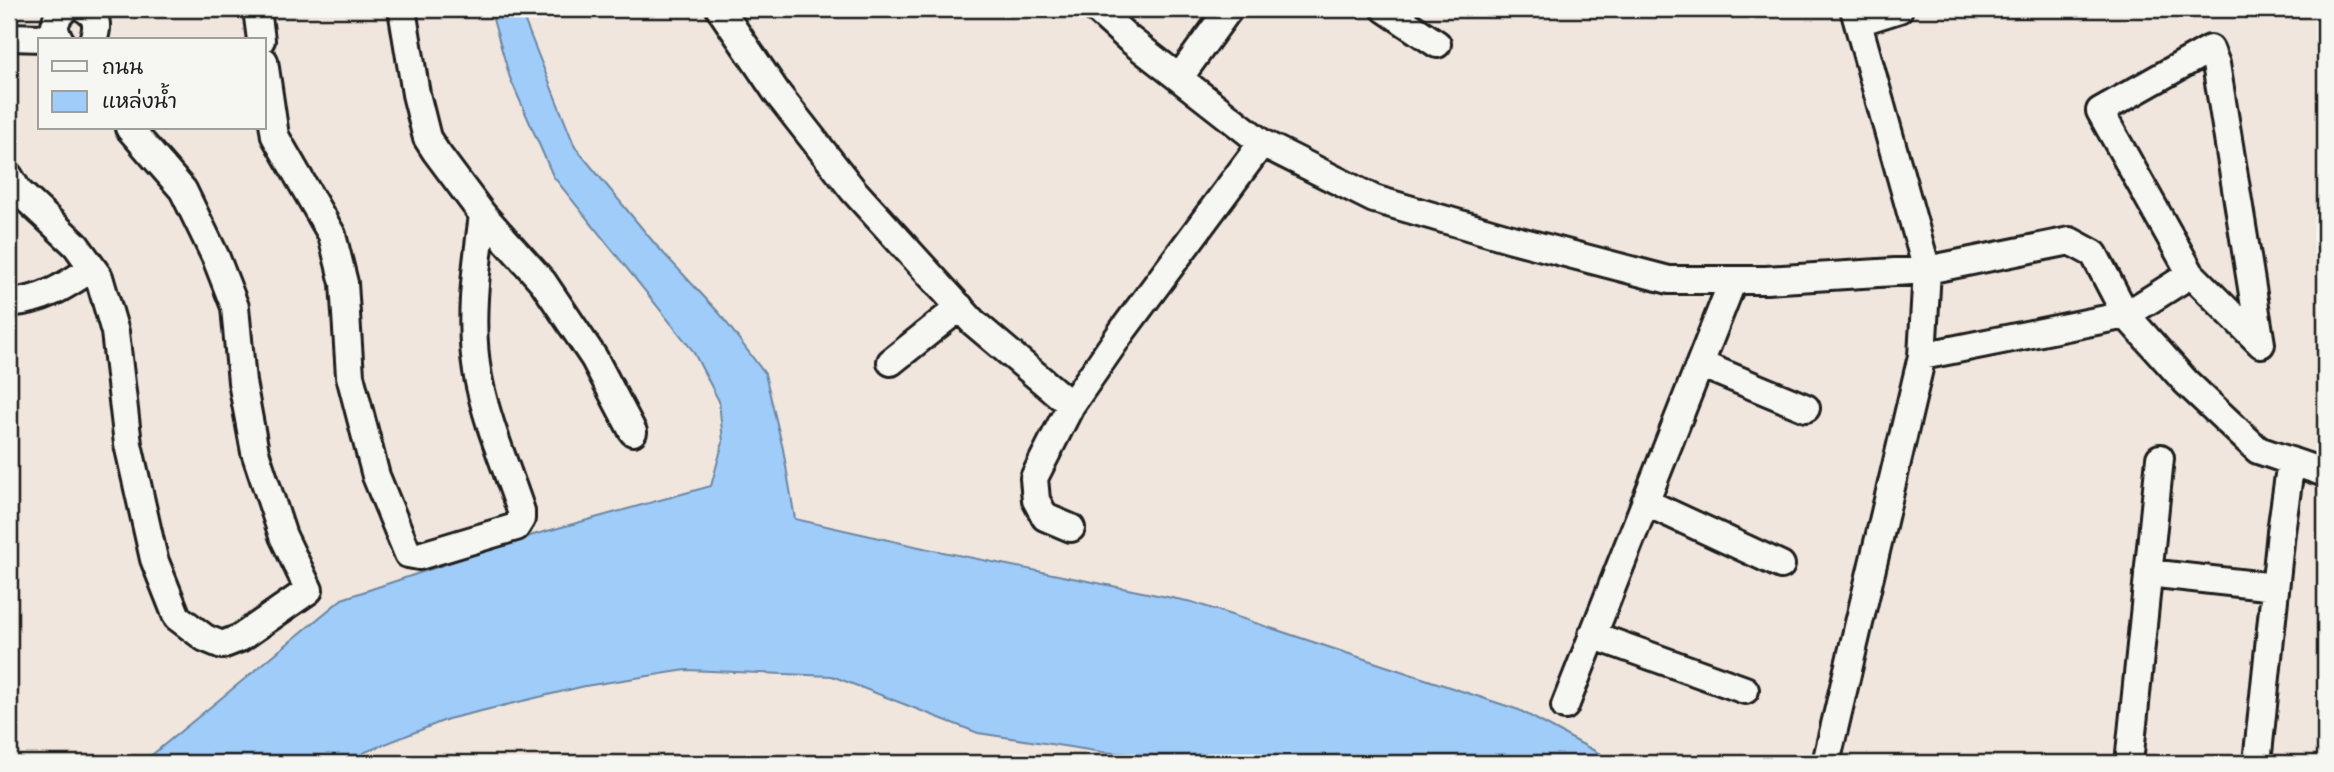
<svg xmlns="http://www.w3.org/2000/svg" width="2334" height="772" font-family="'Shantell Sans','Playpen Sans Thai',sans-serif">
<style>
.water{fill:#a0ccfa;stroke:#6b86a1;stroke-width:2}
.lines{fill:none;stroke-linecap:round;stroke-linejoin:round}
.minor-casing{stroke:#1c1c1c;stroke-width:32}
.minor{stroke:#f6f6f2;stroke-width:26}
</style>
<rect width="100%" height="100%" fill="#f0e6de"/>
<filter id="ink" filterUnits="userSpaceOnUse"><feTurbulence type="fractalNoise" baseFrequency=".0143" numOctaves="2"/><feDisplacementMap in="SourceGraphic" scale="14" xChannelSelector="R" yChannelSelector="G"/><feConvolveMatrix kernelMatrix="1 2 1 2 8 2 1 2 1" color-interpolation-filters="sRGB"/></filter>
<g filter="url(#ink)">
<!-- water -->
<path class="water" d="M 490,9 L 520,9 L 575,147 L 655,244 L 720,314 L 765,374 L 783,449 L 795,519 L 928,549 L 1192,602 L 1519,710 L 1617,763 L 1253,763 L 1102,752 L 978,733 L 832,676 L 686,670 L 585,686 L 448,719 L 365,752 L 354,763 L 142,763 L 342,599 L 533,535 L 711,486 L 723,442 L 719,401 L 693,351 L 553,176 L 510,78 Z"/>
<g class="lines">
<!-- minor casing -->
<g class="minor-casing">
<path id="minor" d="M 85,9 C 98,16 98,28 93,40
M 257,9 L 261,40
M 402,9 L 416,94 L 427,138 L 436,152 L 483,215 L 543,282 L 594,358 L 633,432
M 720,9 L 777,93 L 853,190 L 973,322 L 1071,405 L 1034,478 L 1036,500 L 1045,517 L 1071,528
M 1096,9 L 1129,39 L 1262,143 L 1374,199 L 1512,239 L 1669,280 L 1766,280 L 1927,270 L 2070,241 L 2094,254 L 2126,315 L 2185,381 L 2258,450 L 2325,473
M 1385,9 L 1437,44
M 1858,22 L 1899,9
M 9,37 L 43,38 L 56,34
M 60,40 C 51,28 55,18 65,9
M 2210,49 L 2216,64 L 2261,344 L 2191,274 L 2100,111 Z
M 264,61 L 275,136 L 332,235 L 344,283 L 350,376 L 376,476 L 408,554 L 419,556 L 516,527 L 521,519 L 521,511 C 506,466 487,423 478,377 C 468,324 476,268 483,215
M 1179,78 L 1229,9
M 9,176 L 18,191 L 76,245 L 99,277 L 115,332 L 128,444 L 154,559 L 177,617 L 205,638 L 222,645 L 240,638 L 309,590 L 283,536 L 255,452 L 242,382 L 235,307 L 216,258 L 183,190 L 129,128
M 9,303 C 44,300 64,287 92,268
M 1922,356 L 2126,315 L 2191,274
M 891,362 L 960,307
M 1700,364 L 1806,408
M 1071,405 L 1123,330 L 1262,143
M 1645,502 L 1781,565
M 2148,573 L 2275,587
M 1592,635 L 1745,690
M 1565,706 L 1733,280
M 1826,763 L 1922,356 L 1927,270 L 1854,9
M 2129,763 L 2160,458
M 2257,763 L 2281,532 L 2291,461"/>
</g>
<!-- minor -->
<use href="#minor" class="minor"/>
</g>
</g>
<!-- margin -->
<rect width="2334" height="772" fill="none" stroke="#f6f6f2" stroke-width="35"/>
<rect x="18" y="18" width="2299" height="737" fill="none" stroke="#1c1c1c" stroke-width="2.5" filter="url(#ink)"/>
<!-- legend -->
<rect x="38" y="38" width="228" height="91" fill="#f6f6f2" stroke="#9f9f9c" stroke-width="2"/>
<rect x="52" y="61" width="35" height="10" fill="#f6f6f2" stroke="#9f9f9c" stroke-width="2"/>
<text x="102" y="74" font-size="21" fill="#1c1c1c">ถนน</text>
<rect x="52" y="91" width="35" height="21" fill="#a0ccfa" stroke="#9f9f9c" stroke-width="2"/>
<text x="102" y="108" font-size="21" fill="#1c1c1c">แหล่งน้ำ</text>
</svg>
